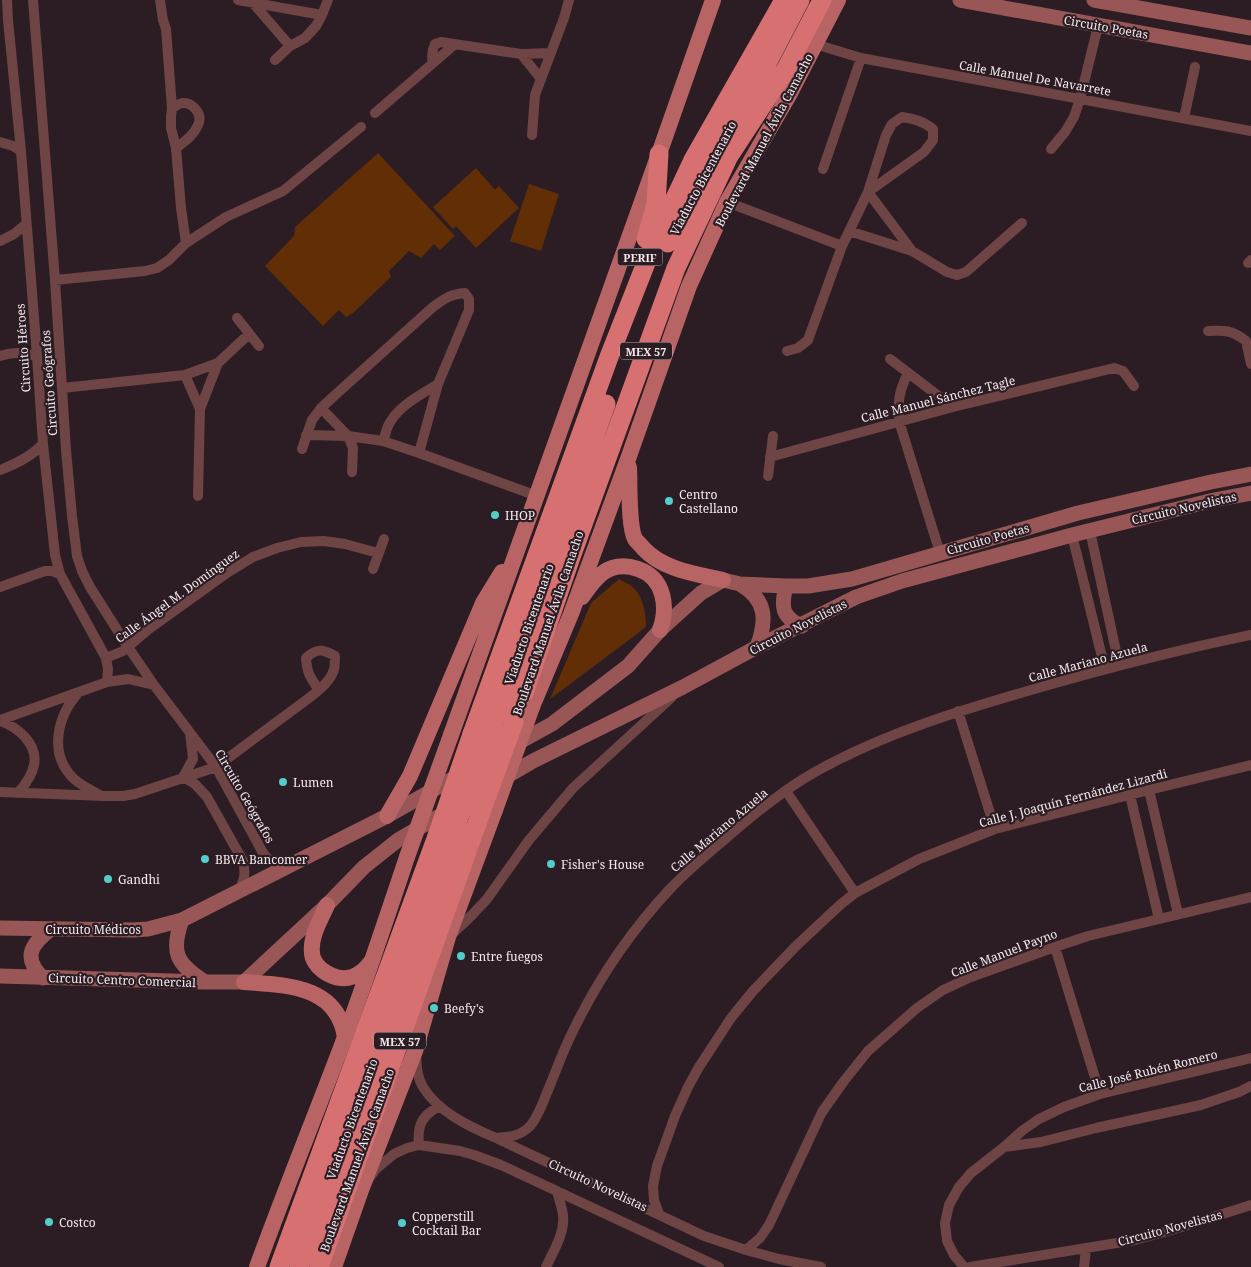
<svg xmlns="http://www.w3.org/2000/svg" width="1251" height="1267" font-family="'Noto Serif',serif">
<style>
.green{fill:#612e06}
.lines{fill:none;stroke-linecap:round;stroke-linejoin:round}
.street{stroke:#6e4444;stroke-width:10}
.secondary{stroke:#985756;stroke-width:15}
.primary{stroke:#b86464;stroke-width:16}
.highway{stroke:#d67071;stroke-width:19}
.primary-bridge{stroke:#b86464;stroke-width:16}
.highway-bridge{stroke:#d67071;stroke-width:19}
.poi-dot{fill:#53cdcb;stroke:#2b1d23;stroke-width:2}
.labels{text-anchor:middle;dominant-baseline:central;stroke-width:4.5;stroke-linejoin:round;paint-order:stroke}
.shield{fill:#2b1d23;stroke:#b8acb1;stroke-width:1}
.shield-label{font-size:11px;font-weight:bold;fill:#f4eaee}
.street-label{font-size:12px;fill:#f4eaee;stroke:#2b1d23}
.poi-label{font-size:12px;fill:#f4eaee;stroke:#2b1d23;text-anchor:start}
</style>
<rect width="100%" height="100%" fill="#2b1d23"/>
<!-- green -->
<path class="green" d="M 378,153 L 455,236 L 440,250 L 434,244 L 421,258 L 409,251 L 389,271 L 391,277 L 353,313 L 346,317 L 339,310 L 323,326 L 265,266 L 294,236 L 295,227 Z
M 476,168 L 495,190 L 499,186 L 519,208 L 476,248 L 456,226 L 453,229 L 433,207 Z
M 529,184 L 559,194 L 541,251 L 510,241 Z
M 619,579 C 622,581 627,583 630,585 C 643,594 646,612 646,627 L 550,699 L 591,603 Z"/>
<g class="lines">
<!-- street -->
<path class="street" d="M 7,0 L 8,20 L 21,151 L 37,356 L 43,444 L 55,555 L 60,574 L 106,658 L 108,669 L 107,682
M 33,0 L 55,280 L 66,450 L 72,516 L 77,556 L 82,571 L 90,587 L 128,647 L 154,685 L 216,767 L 263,853 L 269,860 L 284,869
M 160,0 L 163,20 L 166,29 L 172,108 L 171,117 L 171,128 L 176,148 L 181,208 L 186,243
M 238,0 L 322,15
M 253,3 L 290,46
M 815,44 L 861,58 L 1251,131
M 521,54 L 541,79
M 275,60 L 290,46 L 305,38 L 316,26 L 322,15 L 328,0
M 433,63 C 431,55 432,50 435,44 L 441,42 L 521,54 L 551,53
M 172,108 C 176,106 180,103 183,103 C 194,103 203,115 198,125 C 194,135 184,142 176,148
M 375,113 L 454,45
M 1184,118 L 1195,67
M 532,135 L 535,95 L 564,18 L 569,0
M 0,142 L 13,146 L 21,151
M 1051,149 L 1065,132 L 1074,117 L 1080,99 L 1098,26
M 823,169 L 861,58
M 868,192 L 912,251 L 947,272 L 957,275 L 966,272 L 1022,223
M 727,202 L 842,246
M 849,231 L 912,251
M 0,241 L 14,234 L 26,224
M 1248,263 L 1251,260
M 55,280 L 145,271 L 157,268 L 169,260 L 186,243 L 226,217 L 283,191 L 361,127
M 237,318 L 259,346
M 1208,331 C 1225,330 1232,330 1246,341 L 1251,364
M 787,351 L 798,348 L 808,340 L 842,246 L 868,192 L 886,135 L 892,124 L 902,117 C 915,119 922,121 933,129 L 933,140 L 924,152 L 868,192
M 0,356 C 14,351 23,353 37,356
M 890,359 L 953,407
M 908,373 C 899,391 898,400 899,421 L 940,553
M 185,375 L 200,409
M 62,388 L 185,375 L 218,363 L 249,334
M 321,408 L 348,436 L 383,441 L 419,453 L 537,496
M 306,435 L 348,436 L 353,448 L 352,472
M 383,441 C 385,436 386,431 388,426 C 397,406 421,395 438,384
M 302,449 L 312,420 L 321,408 L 334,396 L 433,307 C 444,299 450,294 465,293 L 469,299 L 469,310 L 438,384 L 419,453
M 770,457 L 953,407 L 1114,368 L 1123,371 L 1134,386
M 0,470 C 16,464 31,457 43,444
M 768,476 L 773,436
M 198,496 L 200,409 L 218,363
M 1090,531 L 1119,665
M 1072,535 L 1105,669
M 373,569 L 384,539
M 0,587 L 45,571 L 52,571 L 60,574
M 106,658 L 123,651 L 149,629 L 227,573 L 253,557 L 277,548 L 301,542 L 324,541 L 345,544 L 378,553
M 79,692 C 57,716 48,754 74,779 C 82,786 91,790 100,795
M 958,711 L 995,829
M 0,720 L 107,682 L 128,679 L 154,685
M 0,721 C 18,727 38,744 34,765 C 32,776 25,785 18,793
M 183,777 L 195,784 L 207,797 L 243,861 C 246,874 244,880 239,891
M 183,777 L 193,759 L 190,733
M 1149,790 L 1178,914
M 786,791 L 855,893
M 0,792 L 104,796 L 123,796 L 135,794 L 216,767 L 309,698 C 319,690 331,681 334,669 C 335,665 335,660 335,656 C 322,649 317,648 306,658 C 307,673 310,677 319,690
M 1130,795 L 1159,919
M 451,935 L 470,917 L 487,899 L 529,840 L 573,788 L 672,697
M 1055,947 L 1100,1094
M 416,1056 C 417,1067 417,1077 423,1087 C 438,1112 470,1127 496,1138 L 704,1236 L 746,1250 L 779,1259 L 821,1267
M 496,1138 C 510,1137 521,1136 531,1125 C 538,1116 542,1105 546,1095 C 555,1074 562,1053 572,1033 C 597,981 630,932 669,890 C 686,872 705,856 723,841 C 755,813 790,784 828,765 C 892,731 962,710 1031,690 C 1104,669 1177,650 1251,635
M 419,1145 C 417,1125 422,1115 440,1106
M 1004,1147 L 1041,1142 L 1096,1128 L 1201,1105 L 1239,1092 L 1251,1086
M 370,1177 L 376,1169 L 394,1154 L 407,1148 L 419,1145 L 460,1151 L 474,1155 L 501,1165 L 719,1267
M 659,1214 L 654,1200 L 653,1186 L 657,1166 L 675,1116 L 688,1087 L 699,1067 L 731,1018 L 753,991 L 796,946 L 841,904 L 855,893 L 919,859 L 995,829 L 1149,790 L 1251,765
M 746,1250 L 760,1238 L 769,1225 L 822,1112 L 844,1081 L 868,1051 L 917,1008 L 943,990 L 971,977 L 1055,947 L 1088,936 L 1251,897
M 546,1267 C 554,1250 565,1233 563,1215 C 562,1207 559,1199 557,1191
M 964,1267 L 954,1255 L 947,1241 L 945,1223 L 949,1205 L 959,1187 L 971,1173 L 1004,1147 L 1023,1130 L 1039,1119 L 1064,1107 L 1100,1094 L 1251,1058
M 970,1267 L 1135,1240 L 1175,1229 L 1251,1205
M 1084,1267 L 1086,1249"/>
<!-- secondary -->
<path class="secondary" d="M 960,0 L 1251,53
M 1094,0 L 1251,28
M 740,584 C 767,600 767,620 757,647
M 786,586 C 781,606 781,617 802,626
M 514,745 L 552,724 L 628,666 L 660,630 L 701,593 L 723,580 L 740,584 L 786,586 L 808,586 L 852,579 L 1078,513 L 1211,482 L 1251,474
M 502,779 L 533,761 L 683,687 L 757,647 L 856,597 L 902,581 L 1072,535 L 1214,500 L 1251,493
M 182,920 C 170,953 177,964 205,982
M 0,928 L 133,930 L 148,929 L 182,920 L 387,816 L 463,773
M 0,976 L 205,982 L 244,982 L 327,905 L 364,867 L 398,840 L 450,810
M 43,978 C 22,958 31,944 51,929"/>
<!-- primary -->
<path class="primary" d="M 629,467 C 630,484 628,525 635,539 C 637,542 641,545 643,548 C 663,570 696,574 723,580
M 582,597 C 590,586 598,573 612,568 C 621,565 630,566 638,569 C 665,578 668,608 660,630
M 532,707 L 571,614 L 628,459 L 689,286 L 727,202 L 789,95 L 838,0
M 451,735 L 659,154 L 713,0
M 387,816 L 410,776 L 483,603 L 502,572
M 327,905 C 321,919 310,936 312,953 C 312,959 317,966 322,970 C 334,979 348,982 361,972 C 365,970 369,964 372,961
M 244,982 C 285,985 338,985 345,1038
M 257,1267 C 285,1190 316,1114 345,1037 C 367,977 387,917 407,857
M 334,1267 L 361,1190 L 415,1051 L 448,937 L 495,810"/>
<!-- highway -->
<path class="highway" d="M 646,239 L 656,204 L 659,154
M 668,243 L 714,154 L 764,69 L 800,0
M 514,722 L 570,560 L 676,268 L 729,156 L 786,69 L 822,0
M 492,728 L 606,404
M 472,734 L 609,357 L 653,245 L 693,160 L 784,0
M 279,1267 L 437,836
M 299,1267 L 417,942 L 457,823
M 319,1267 L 480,815"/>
<!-- primary-bridge -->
<path class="primary-bridge" d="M 495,810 L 532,707
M 407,857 L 451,735"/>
<!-- highway-bridge -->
<path class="highway-bridge" d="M 480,815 L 514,722
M 457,823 L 492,728
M 437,836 L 472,734"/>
</g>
<!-- markers -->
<g class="poi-dot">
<circle cx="669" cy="501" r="5"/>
<circle cx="495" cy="515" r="5"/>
<circle cx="283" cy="782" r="5"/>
<circle cx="205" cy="859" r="5"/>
<circle cx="551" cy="864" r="5"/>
<circle cx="108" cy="879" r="5"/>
<circle cx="461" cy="956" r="5"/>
<circle cx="434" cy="1008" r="5"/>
<circle cx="49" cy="1222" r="5"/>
<circle cx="402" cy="1223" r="5"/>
</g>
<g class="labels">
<!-- shield labels -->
<g class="shield">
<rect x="617.5" y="248.5" width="45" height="17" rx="4"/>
<rect x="620" y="342.5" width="52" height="17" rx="4"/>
<rect x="374" y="1032.5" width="52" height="17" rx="4"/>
</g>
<g class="shield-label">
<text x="640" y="257">PERIF</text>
<text x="646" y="351">MEX 57</text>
<text x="400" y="1041">MEX 57</text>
</g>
<!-- street labels -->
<g class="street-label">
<text transform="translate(1106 27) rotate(10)">Circuito Poetas</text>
<text transform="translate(1035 78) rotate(10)">Calle Manuel De Navarrete</text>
<text transform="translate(764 140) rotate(-62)">Boulevard Manuel Ávila Camacho</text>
<text transform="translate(703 178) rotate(-62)">Viaducto Bicentenario</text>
<text transform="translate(23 348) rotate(-94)">Circuito Héroes</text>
<text transform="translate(49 383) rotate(-94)">Circuito Geógrafos</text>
<text transform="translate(938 399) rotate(-14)">Calle Manuel Sánchez Tagle</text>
<text transform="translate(1184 508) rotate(-13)">Circuito Novelistas</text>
<text transform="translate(988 539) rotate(-16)">Circuito Poetas</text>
<text transform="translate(177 596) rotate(-36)">Calle Ángel M. Domínguez</text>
<text transform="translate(548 623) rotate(-71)">Boulevard Manuel Ávila Camacho</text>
<text transform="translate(529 624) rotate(-71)">Viaducto Bicentenario</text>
<text transform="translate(798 627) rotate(-27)">Circuito Novelistas</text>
<text transform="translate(1088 662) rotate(-15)">Calle Mariano Azuela</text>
<text transform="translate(245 796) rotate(60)">Circuito Geógrafos</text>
<text transform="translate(1073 798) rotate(-15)">Calle J. Joaquín Fernández Lizardi</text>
<text transform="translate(719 830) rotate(-40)">Calle Mariano Azuela</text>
<text x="93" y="929">Circuito Médicos</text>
<text transform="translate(1004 953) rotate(-21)">Calle Manuel Payno</text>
<text transform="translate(122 980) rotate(2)">Circuito Centro Comercial</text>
<text transform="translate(1148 1071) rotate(-14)">Calle José Rubén Romero</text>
<text transform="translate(352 1119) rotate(-70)">Viaducto Bicentenario</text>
<text transform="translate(357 1160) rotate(-70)">Boulevard Manuel Ávila Camacho</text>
<text transform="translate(598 1185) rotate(25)">Circuito Novelistas</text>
<text transform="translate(1170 1228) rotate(-15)">Circuito Novelistas</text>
</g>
<!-- poi labels -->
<g class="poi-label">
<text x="679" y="494">Centro<tspan x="679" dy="14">Castellano</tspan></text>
<text x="505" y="515">IHOP</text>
<text x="293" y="782">Lumen</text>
<text x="215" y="859">BBVA Bancomer</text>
<text x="561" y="864">Fisher's House</text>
<text x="118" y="879">Gandhi</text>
<text x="471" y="956">Entre fuegos</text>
<text x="444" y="1008">Beefy's</text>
<text x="412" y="1216">Copperstill<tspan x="412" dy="14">Cocktail Bar</tspan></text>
<text x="59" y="1222">Costco</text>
</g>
</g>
</svg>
